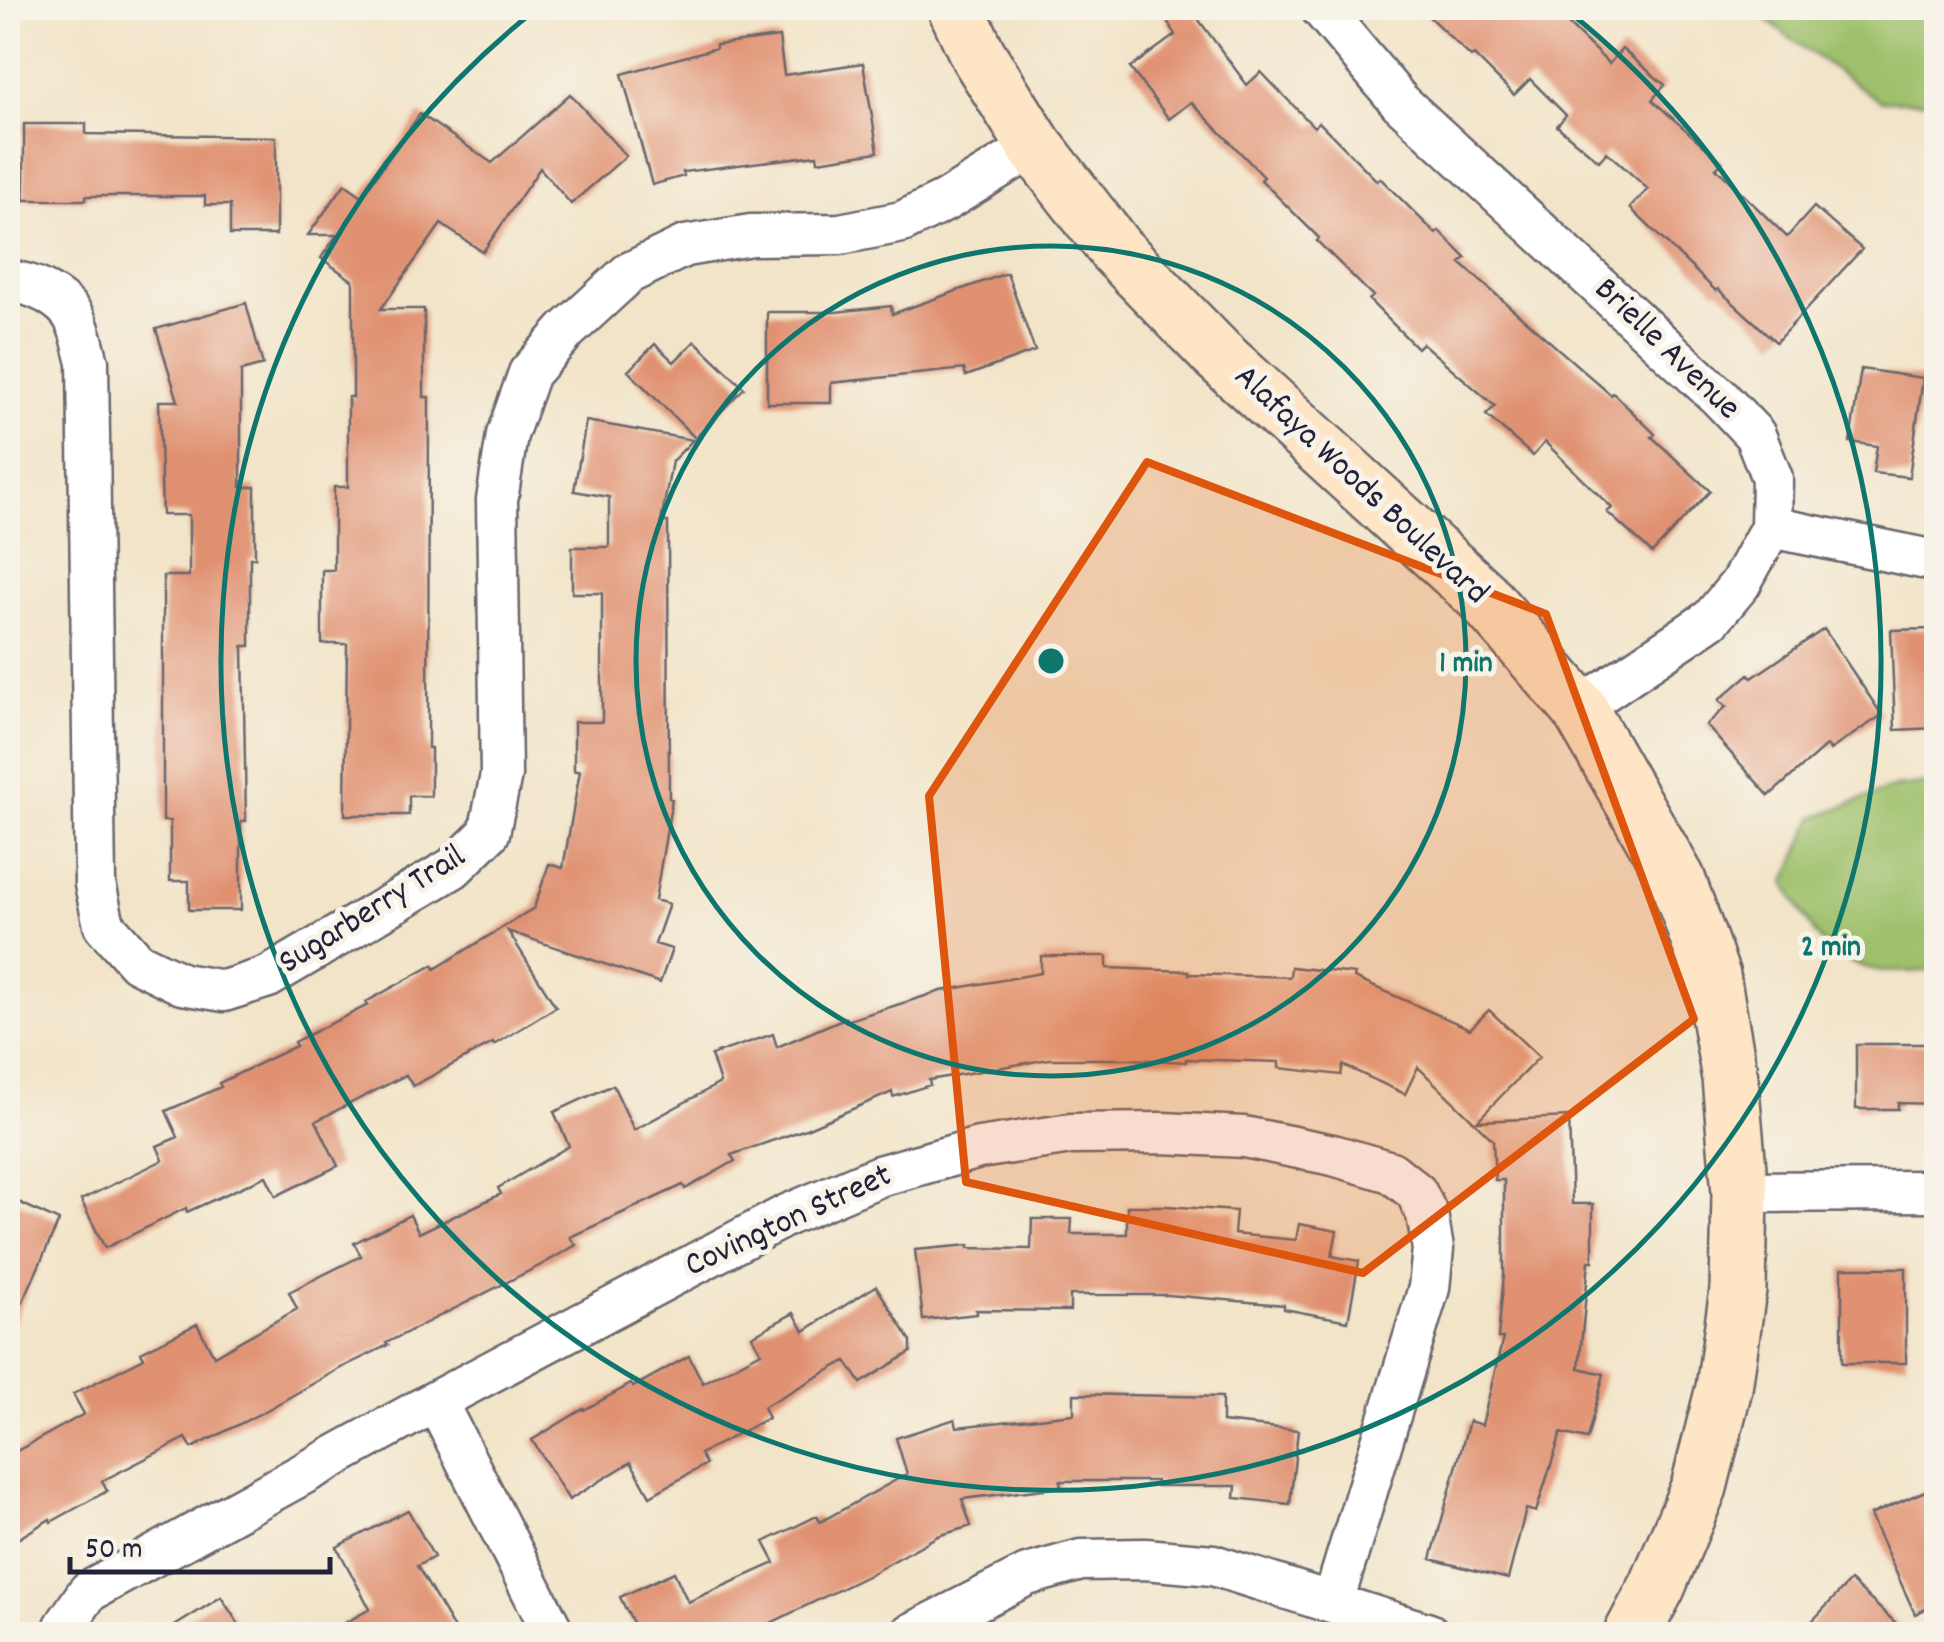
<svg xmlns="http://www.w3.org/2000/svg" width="1944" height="1642" font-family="Dekko,sans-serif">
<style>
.green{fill:#9ec06a;stroke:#607152;stroke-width:2.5}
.building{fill:#e09171}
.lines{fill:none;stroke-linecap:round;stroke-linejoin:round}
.street-casing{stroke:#6b666c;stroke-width:45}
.secondary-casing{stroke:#6b666c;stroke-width:60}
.street{stroke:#fff;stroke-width:40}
.secondary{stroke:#fde5c5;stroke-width:55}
.marked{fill:#de560e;fill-opacity:0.2;stroke:#de560e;stroke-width:8;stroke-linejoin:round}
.ring{fill:none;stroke:#0f766e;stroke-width:5}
.labels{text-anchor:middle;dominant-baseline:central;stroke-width:10;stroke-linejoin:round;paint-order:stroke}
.street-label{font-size:35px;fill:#22223b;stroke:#f7f3e8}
.centre{fill:#0f766e;stroke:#f7f3e8;stroke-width:5}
.ring-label{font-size:30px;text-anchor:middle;font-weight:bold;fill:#0f766e;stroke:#f7f3e8;stroke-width:10;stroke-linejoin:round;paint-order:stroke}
</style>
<rect width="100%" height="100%" fill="#f7f3e8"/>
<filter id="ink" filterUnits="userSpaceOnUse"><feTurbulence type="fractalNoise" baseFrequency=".01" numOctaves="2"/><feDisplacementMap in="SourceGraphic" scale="20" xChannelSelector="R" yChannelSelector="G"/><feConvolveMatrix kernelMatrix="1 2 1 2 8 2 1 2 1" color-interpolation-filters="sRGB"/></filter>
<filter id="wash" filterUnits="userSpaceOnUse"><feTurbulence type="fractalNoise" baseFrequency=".0048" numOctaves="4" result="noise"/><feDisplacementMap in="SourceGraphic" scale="40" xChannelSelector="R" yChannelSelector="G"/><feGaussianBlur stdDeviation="2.25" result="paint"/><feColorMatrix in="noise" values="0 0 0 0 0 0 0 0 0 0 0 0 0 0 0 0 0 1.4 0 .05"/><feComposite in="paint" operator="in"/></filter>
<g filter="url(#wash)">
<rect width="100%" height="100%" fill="#f2e4c8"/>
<!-- green -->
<path class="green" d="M 1754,8 L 1936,8 L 1936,101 L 1880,101 L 1784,34 Z
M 1936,783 L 1936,970 C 1897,974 1854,974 1824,944 C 1809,929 1796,901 1785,883 L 1814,817 L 1896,787 Z"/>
<g id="blocks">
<!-- building -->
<path class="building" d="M 1160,8 L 1190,8 L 1247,85 L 1261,72 L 1314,127 L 1319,122 L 1377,181 L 1380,178 L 1436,234 L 1439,231 L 1466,258 L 1460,263 L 1611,395 L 1613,393 L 1655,434 L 1652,437 L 1710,491 L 1652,553 L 1607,512 L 1612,508 L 1545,442 L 1533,456 L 1486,415 L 1495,406 L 1422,343 L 1417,348 L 1369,300 L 1373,296 L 1317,241 L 1319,238 L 1261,180 L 1264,177 L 1191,102 L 1169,119 L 1130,68 L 1175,35 Z
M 1420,8 L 1552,8 L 1609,64 L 1622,49 L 1665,85 L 1652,100 L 1722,162 L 1716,168 L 1787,237 L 1814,207 L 1862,249 L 1776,342 L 1718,289 L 1716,291 L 1630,208 L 1648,189 L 1607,152 L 1599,161 L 1557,126 L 1566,115 L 1530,79 L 1514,95 L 1474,55 L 1471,57 Z
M 779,37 L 784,75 L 863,63 L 878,152 L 818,161 L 817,155 L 683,172 L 684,176 L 652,185 L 622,74 L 716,48 L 716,45 Z
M 570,94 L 626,156 L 571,204 L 540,168 L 483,252 L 441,224 L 381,309 L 424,309 L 424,397 L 429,397 L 428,748 L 431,748 L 431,796 L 409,796 L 409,815 L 345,815 L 347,644 L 322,644 L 322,570 L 334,570 L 334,487 L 348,487 L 348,397 L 353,397 L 353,281 L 321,258 L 337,235 L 308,235 L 345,184 L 362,196 L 420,114 L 492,163 Z
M 24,124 L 86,124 L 86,134 L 276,137 L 276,235 L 230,235 L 230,205 L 205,205 L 205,196 L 86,196 L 86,200 L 24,200 Z
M 1007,273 L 1035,351 L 966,376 L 964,369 L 831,383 L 831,403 L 767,403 L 767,312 L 835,312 L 891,306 L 892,314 Z
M 246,303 L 263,365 L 241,371 L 241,487 L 255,487 L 255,558 L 250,558 L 250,646 L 243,646 L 246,821 L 241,821 L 241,910 L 189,910 L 189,881 L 170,881 L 170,821 L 163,821 L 163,576 L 189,576 L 189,515 L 162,515 L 159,401 L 178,401 L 156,329 Z
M 695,341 L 744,388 L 695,438 L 628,371 L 655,344 L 674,362 Z
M 1861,369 L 1923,378 L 1909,477 L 1873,473 L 1877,446 L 1850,442 Z
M 586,421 L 693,440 L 672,461 L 661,522 L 668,522 L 669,798 L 672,799 L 655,900 L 669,904 L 655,944 L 672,949 L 660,983 L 508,931 L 556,1007 L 494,1045 L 493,1043 L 413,1086 L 406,1075 L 316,1121 L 338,1166 L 276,1196 L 266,1176 L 187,1212 L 186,1208 L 105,1248 L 81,1200 L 163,1160 L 157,1146 L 178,1137 L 166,1111 L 221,1087 L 219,1083 L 296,1046 L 294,1042 L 368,1005 L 366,1002 L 433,965 L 435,969 L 534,908 L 549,864 L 563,868 L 580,771 L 574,771 L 574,722 L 602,722 L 602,593 L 572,593 L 572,547 L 609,547 L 609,497 L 574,491 Z
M 1824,629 L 1882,715 L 1830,750 L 1827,745 L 1769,796 L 1706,725 L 1726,707 L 1719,700 L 1749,674 L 1752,678 Z
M 1933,629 L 1934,649 L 1936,649 L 1936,728 L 1895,730 L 1891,630 Z
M 1041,956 L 1107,956 L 1107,968 L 1189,971 L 1189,974 L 1290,977 L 1291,967 L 1355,974 L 1354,978 L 1470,1029 L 1489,1010 L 1539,1057 L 1477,1121 L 1569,1117 L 1572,1204 L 1593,1204 L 1593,1261 L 1589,1261 L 1579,1368 L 1604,1374 L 1587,1439 L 1561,1433 L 1536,1512 L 1526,1509 L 1508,1579 L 1431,1559 L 1469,1421 L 1482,1425 L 1503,1338 L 1498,1338 L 1504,1274 L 1504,1180 L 1495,1180 L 1493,1140 L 1418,1067 L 1405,1094 L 1343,1065 L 1341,1075 L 1279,1068 L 1279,1062 L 1186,1059 L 1186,1062 L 1129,1059 L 1049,1059 L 929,1080 L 930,1085 L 893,1097 L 892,1092 L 806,1129 L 731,1155 L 735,1161 L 685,1189 L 683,1185 L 570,1237 L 576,1245 L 541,1265 L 386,1343 L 388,1345 L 337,1370 L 267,1410 L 192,1448 L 186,1438 L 102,1481 L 107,1491 L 51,1522 L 50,1519 L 8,1545 L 8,1456 L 84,1414 L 73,1394 L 144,1358 L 141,1352 L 197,1324 L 214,1356 L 297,1309 L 289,1292 L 361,1256 L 354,1243 L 410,1215 L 419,1233 L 501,1194 L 498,1188 L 569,1146 L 554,1112 L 613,1085 L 634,1130 L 720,1083 L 711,1055 L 773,1034 L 777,1047 L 845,1018 L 846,1021 L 941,991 L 1041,973 Z
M 1856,1044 L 1936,1044 L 1936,1104 L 1898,1103 L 1898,1109 L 1856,1109 Z
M 8,1197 L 59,1221 L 8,1335 Z
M 1127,1206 L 1166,1206 L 1236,1211 L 1234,1234 L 1296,1240 L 1299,1224 L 1337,1231 L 1332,1256 L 1359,1261 L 1348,1321 L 1284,1309 L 1284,1305 L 1168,1295 L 1070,1295 L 1070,1311 L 976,1310 L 977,1314 L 923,1320 L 915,1250 L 969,1245 L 969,1248 L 1031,1249 L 1032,1219 L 1072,1219 L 1071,1234 L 1127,1234 Z
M 1842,1268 L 1906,1268 L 1906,1363 L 1842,1363 Z
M 876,1286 L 911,1341 L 911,1352 L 861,1383 L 846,1361 L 763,1407 L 768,1418 L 700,1454 L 706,1464 L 650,1496 L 631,1462 L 569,1500 L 532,1440 L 583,1409 L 584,1410 L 631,1384 L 633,1387 L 689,1356 L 703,1383 L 761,1352 L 752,1336 L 794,1313 L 804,1331 Z
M 1074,1394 L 1222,1397 L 1222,1422 L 1298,1430 L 1290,1504 L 1235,1498 L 1236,1486 L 1156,1486 L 1156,1481 L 1060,1481 L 1061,1487 L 962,1499 L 971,1526 L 938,1536 L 867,1576 L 748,1634 L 638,1634 L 620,1597 L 674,1572 L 688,1602 L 775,1563 L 764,1542 L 817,1516 L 820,1522 L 907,1474 L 896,1438 L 955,1419 L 957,1427 L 1074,1414 Z
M 1925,1491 L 1936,1516 L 1936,1604 L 1915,1614 L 1870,1515 Z
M 408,1510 L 434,1557 L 417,1566 L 457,1634 L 325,1634 L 370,1609 L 337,1547 Z
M 1850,1581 L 1908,1634 L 1800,1634 Z
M 221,1597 L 245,1634 L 162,1634 Z"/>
</g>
</g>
<g filter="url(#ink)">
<use href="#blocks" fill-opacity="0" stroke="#6b666c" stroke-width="2.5"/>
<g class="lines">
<!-- street casing -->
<g class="street-casing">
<path id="street" d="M 1321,8 L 1400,102 L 1719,397 L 1755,435 L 1772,478 L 1771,527 L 1740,584 L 1711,619 L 1579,708
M 8,281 C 32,283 66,298 76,322 C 82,334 84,349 88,362 L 95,884 L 104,925 L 137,962 L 182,984 L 224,991 L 268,977 L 453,868 L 489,833 L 501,775 L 497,500 L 507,435 L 529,373 L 567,330 L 629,273 L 685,246 L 751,235 L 840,234 L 902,222 L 945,201 L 1035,146
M 1771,527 L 1936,561
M 1740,1192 L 1936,1191
M 436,1401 L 554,1634
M 65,1634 L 65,1626 L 88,1592 L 436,1401 L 787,1215 L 879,1176 L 979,1148 L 1071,1134 L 1163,1133 L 1244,1137 L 1333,1155 L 1391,1172 L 1416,1192 L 1427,1214 L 1433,1249 L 1429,1288 L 1333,1602
M 911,1634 L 1027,1575 L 1081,1560 L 1145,1559 L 1213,1565 L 1429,1634"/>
</g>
<!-- secondary casing -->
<g class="secondary-casing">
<path id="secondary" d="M 956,8 L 978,55 L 1035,146 L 1116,250 L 1217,354 L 1482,596 L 1579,708 L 1677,879 L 1712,976 L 1730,1078 L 1740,1192 L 1738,1290 L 1724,1388 L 1699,1487 L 1657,1587 L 1632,1634"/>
</g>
<!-- street -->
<use href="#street" class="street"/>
<!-- secondary -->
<use href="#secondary" class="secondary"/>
</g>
</g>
<!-- marked area -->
<path class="marked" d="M 1147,462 L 1546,614 L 1694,1019 L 1363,1273 L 966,1182 L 929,796 Z"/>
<!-- distance rings -->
<g class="ring">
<circle cx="1051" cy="661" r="415"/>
<path d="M1568 11A830 830 0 1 1 534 11"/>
</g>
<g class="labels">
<!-- street labels -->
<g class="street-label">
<text transform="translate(1666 350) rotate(44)">Brielle Avenue</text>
<text transform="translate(1360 486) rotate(43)">Alafaya Woods Boulevard</text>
<text transform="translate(373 911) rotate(-32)">Sugarberry Trail</text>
<text transform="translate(789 1222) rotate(-25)">Covington Street</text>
</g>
</g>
<circle cx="1051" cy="661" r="15" class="centre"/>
<g class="ring-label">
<text x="1466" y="671">1 min</text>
<text x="1831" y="955">2 min</text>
</g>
<!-- margin -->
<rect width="1944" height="1642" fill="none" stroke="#f7f3e8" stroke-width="40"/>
<!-- scale -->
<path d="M70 1557v15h260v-15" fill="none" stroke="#22223b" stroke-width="5"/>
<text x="85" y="1557" font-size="30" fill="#22223b" stroke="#f7f3e8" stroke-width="8" paint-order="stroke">50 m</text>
</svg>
